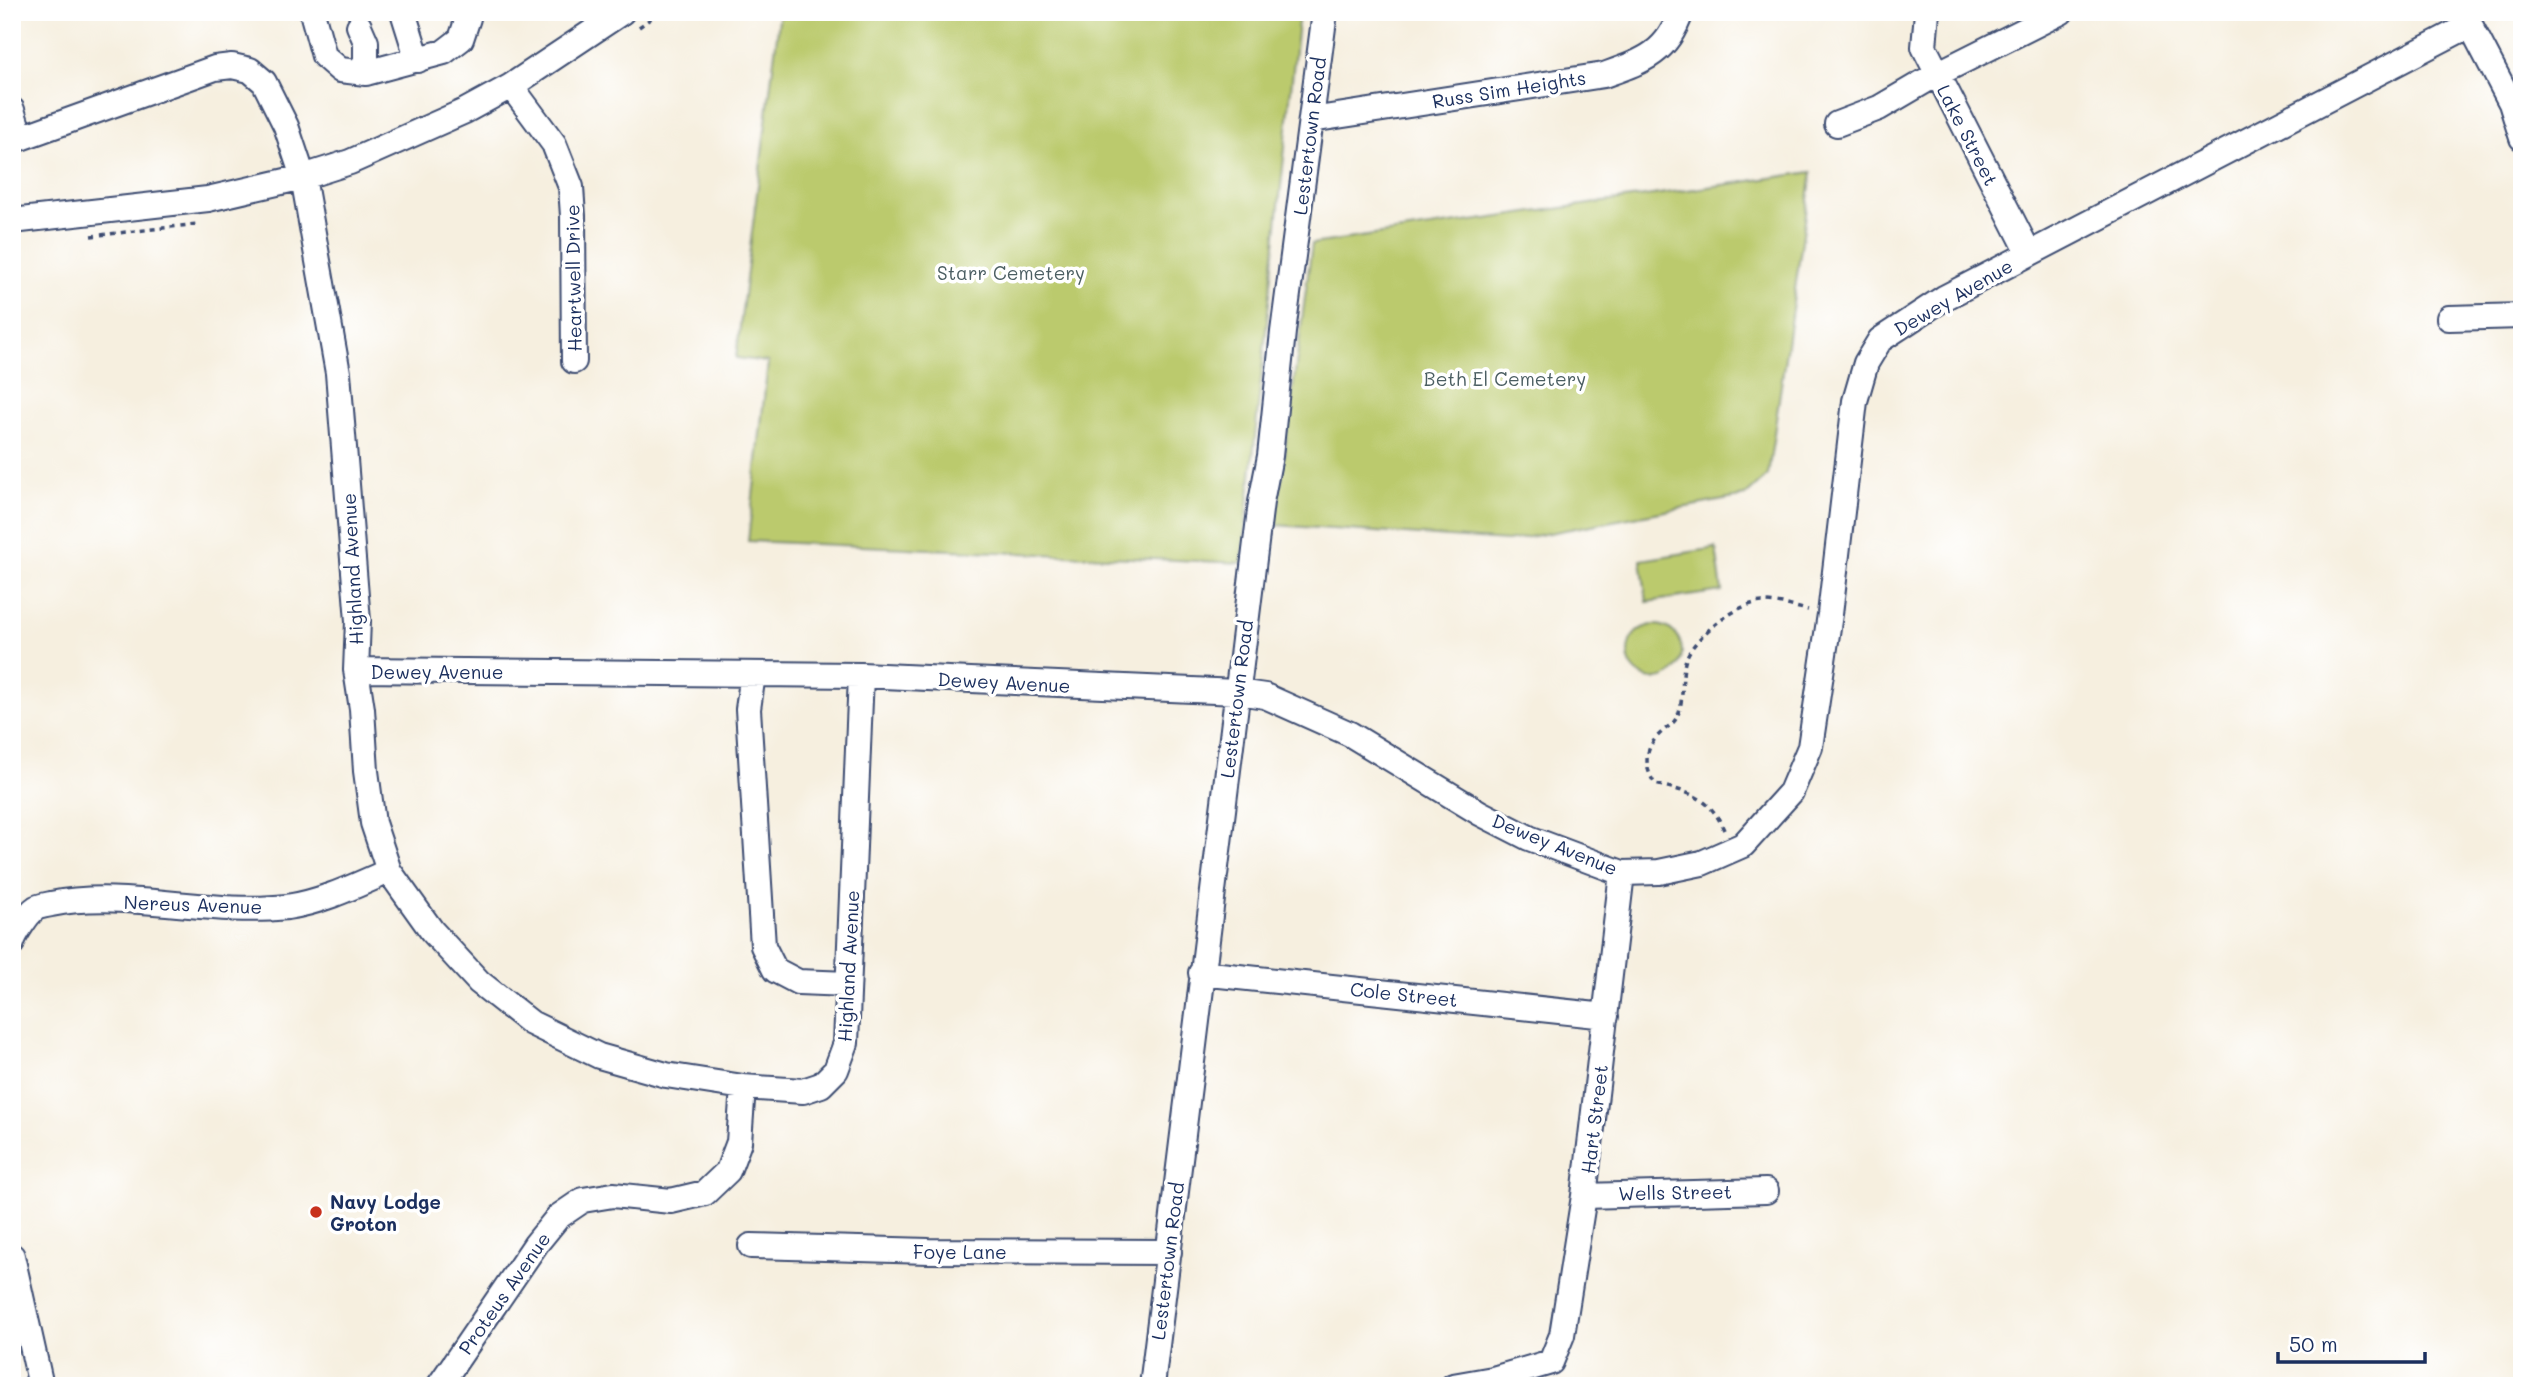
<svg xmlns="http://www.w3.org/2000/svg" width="2534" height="1398" font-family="Mali,sans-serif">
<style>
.green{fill:#bbca6d;stroke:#6b7c66;stroke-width:2}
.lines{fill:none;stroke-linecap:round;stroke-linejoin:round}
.minor-casing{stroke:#3c4c71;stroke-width:28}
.path{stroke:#3c4c71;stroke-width:3.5;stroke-dasharray:5 5;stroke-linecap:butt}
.minor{stroke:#fff;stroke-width:24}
.poi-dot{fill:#c8321e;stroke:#fff;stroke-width:2.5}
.labels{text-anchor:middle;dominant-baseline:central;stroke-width:7;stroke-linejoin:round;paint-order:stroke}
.street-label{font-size:19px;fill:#1b2f5e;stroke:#fff}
.park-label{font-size:19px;fill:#4b5e62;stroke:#fff}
.poi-label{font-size:19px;font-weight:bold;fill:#1b2f5e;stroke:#fff;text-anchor:start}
</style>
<rect width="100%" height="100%" fill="#fff"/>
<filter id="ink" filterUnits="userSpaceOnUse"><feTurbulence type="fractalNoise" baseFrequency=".0143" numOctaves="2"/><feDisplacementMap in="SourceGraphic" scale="14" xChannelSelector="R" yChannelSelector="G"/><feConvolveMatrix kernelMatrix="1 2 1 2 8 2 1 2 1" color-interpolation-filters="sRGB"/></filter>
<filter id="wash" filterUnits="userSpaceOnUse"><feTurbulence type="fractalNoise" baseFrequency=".00686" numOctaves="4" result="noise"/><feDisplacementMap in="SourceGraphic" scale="28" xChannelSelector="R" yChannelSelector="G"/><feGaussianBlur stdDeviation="1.57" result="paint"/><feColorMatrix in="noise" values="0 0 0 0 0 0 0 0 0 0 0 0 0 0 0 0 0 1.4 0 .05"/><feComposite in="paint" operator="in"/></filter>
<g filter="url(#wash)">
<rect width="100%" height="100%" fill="#f6efdf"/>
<!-- green -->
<path class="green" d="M 780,12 L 1299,12 L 1242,563 L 748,541 L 768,362 L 736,358 Z
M 1812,172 L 1768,475 L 1745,496 L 1507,541 L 1275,525 L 1312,244 Z
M 1716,548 L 1722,591 L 1647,602 L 1641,560 Z
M1628 652a27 27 0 1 1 54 0a27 27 0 1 1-54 0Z"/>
</g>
<g filter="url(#ink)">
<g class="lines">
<!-- minor casing -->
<g class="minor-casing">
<path id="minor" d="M 312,12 L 324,56 L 340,70 L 366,73 L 444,52 L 461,39 L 468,18 L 467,12
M 403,12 L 418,60
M 1927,12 L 1924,47 L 2029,253
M 2464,13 L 2511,103 L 2522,138
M 359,26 L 366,42 L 366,73
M 511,86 L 554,144 L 571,187 L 573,216 L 574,361
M 12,110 L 21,138
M 1311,120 L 1604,75 C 1643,61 1667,54 1681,12
M 1837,124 L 1879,108 L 1937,74 L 2061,12
M 12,141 L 215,68 L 232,66 L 250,70 L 264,82 L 286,126 L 303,177 L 338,373 L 358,621 L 356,670 L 362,709 L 366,771 L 373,823 L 389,871 L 432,931 L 479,982 L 531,1023 L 599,1056 L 666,1075 L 743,1087 L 803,1091 L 821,1085 L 836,1070 L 846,1043 L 861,675
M 12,221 L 208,199 L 303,177 L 350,162 L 465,111 L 511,86 L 622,12
M 2449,318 L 2522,316
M 356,670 L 861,675 L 1237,692 L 1265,696 L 1350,734 L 1480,813 L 1529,838 L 1622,873 L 1659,872 L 1702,863 L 1743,845 L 1791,792 L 1810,747 L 1830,614 L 1855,401 L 1866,363 L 1880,340 L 1944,298 L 2470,25
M 753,674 L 748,709 L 763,946 L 775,970 L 798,982 L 848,984
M 12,943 C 14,935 28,913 36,908 C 39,906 47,905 51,904 C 125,889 211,916 287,907 C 322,902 357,885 389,871
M 1201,973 L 1606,1016
M 1584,1196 L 1766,1191
M 751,1246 L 929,1251 L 1169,1252
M 12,1256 L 41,1386
M 439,1386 L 536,1244 L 558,1217 L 583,1200 L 613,1195 L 671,1201 L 705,1193 L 728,1171 L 739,1142 L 743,1087
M 1152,1386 L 1261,502 L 1270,456 L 1283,332 L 1325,12
M 1453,1386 L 1493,1379 L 1551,1362 L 1562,1335 L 1584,1196 L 1622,873"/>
</g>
<!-- path -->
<path class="path" d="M 639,27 L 660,12
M 91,236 L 198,224
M 1724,830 C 1710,796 1688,792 1655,784 C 1643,766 1644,747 1662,732 C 1668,726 1673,725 1677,717 C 1685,700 1680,677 1686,659 C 1694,636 1741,600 1765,602 C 1779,602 1794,607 1808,610"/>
<!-- minor -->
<use href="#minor" class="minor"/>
</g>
</g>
<!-- markers -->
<circle class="poi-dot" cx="316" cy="1212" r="7"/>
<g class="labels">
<!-- street labels -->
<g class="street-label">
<text transform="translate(1509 89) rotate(-9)">Russ Sim Heights</text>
<text transform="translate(1968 135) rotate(63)">Lake Street</text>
<text transform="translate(1309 136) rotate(-83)">Lestertown Road</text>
<text transform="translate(573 278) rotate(-91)">Heartwell Drive</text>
<text transform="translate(1953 297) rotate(-30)">Dewey Avenue</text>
<text transform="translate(352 569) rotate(-93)">Highland Avenue</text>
<text x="437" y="671">Dewey Avenue</text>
<text transform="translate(1004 682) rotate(3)">Dewey Avenue</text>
<text transform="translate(1236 699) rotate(-83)">Lestertown Road</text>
<text transform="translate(1555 844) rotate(22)">Dewey Avenue</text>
<text transform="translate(193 904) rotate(2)">Nereus Avenue</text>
<text transform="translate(848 966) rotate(-87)">Highland Avenue</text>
<text transform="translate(1404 994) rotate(6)">Cole Street</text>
<text transform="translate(1594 1119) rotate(-83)">Hart Street</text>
<text transform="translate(1675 1192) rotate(-1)">Wells Street</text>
<text x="960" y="1251">Foye Lane</text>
<text transform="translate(1167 1261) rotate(-83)">Lestertown Road</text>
<text transform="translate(504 1293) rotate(-55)">Proteus Avenue</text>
</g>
<!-- park labels -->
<g class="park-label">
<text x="1011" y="272">Starr Cemetery</text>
<text x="1505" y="378">Beth El Cemetery</text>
</g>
<!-- poi labels -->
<g class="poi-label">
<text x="330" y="1201">Navy Lodge<tspan x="330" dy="22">Groton</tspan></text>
</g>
</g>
<!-- margin -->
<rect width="2534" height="1398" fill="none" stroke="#fff" stroke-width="42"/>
<!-- scale -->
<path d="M2278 1352v10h147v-10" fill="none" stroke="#1b2f5e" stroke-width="3.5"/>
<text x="2289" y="1352" font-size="21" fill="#1b2f5e" stroke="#ffffff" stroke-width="5" paint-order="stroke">50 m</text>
</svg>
